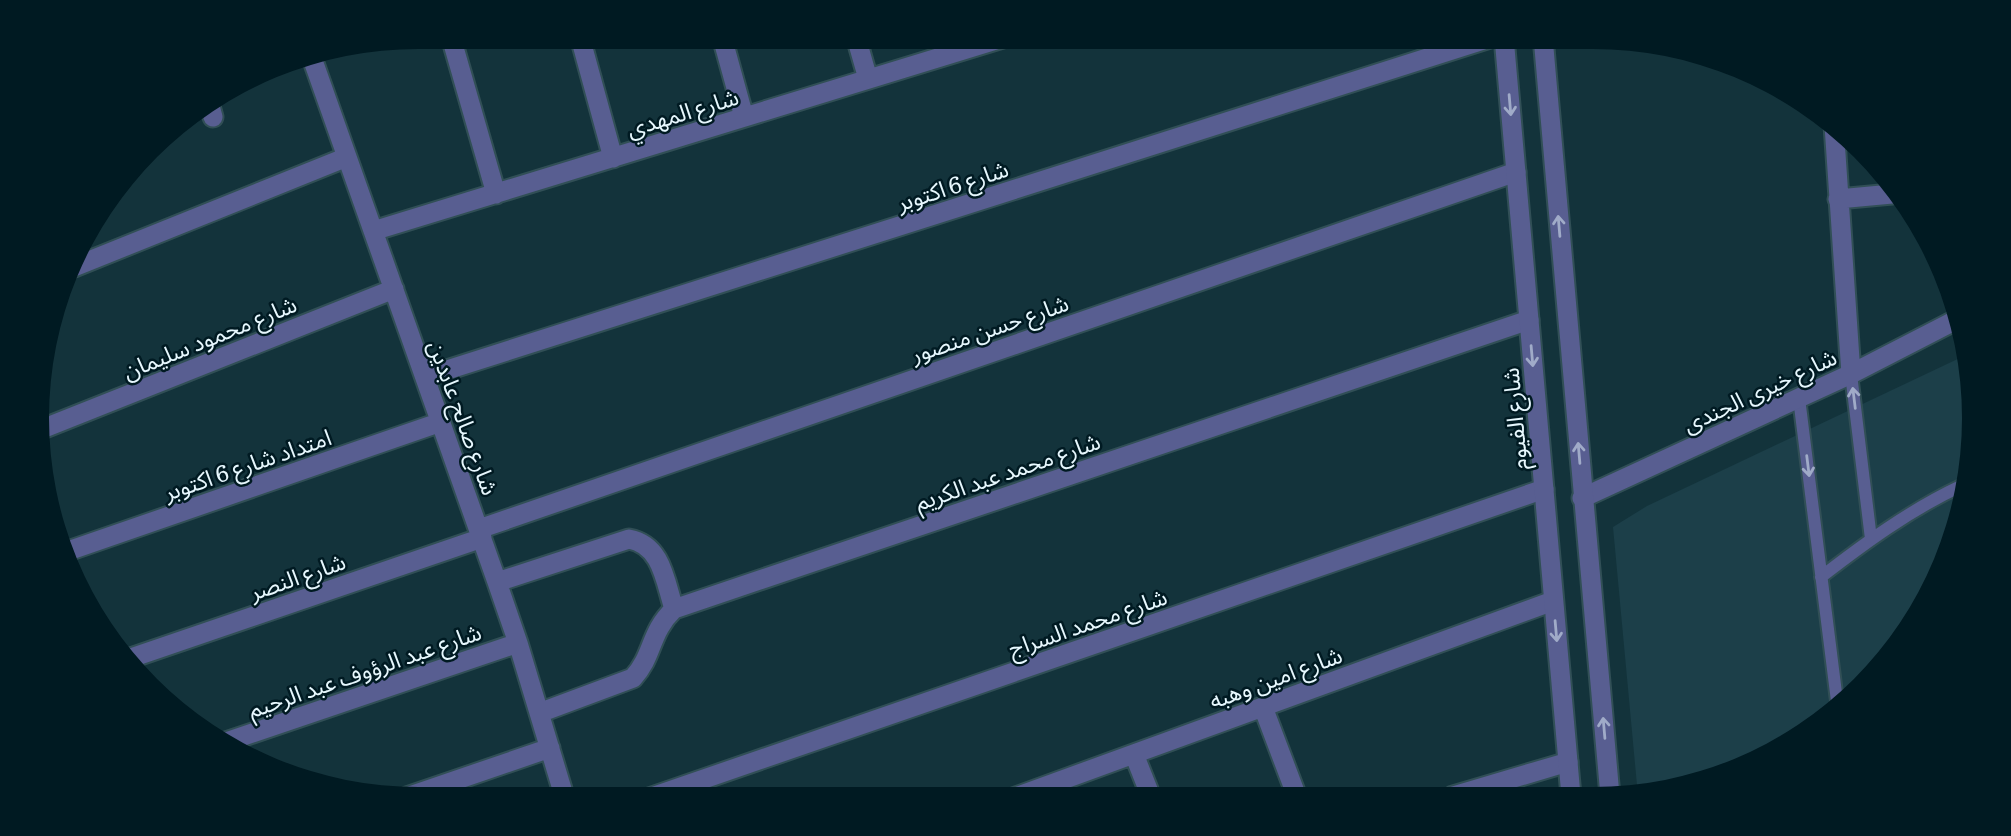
<svg xmlns="http://www.w3.org/2000/svg" width="2011" height="836" font-family="Literata,'Noto Sans Arabic',serif">
<style>
.built{fill:#1c3f49}
.lines{fill:none;stroke-linecap:round;stroke-linejoin:round}
.service-casing{stroke:#314f56;stroke-width:16}
.minor-casing{stroke:#314f56;stroke-width:23}
.tertiary-casing{stroke:#314f56;stroke-width:23}
.service{stroke:#585e91;stroke-width:12}
.minor{stroke:#585e91;stroke-width:19}
.tertiary{stroke:#585e91;stroke-width:19}
.oneway{stroke:#a0abc8}
.labels{text-anchor:middle;dominant-baseline:central;stroke-width:5;stroke-linejoin:round;paint-order:stroke}
.street-label{font-size:23px;fill:#e7f8fe;stroke:#001a22}
</style>
<rect width="100%" height="100%" fill="#13333b"/>
<!-- built -->
<path class="built" d="M 1964,356 L 1973,393 L 1954,540 L 1910,630 L 1844,705 L 1739,770 L 1638,796 L 1613,527 L 1647,506 Z"/>
<g class="lines">
<!-- service casing -->
<g class="service-casing">
<path id="service" d="M 1851,374 L 1871,539
M 1799,398 L 1838,709
M 1821,577 C 1865,543 1910,510 1961,486"/>
</g>
<!-- minor casing -->
<g class="minor-casing">
<path id="minor" d="M 451,37 L 496,194
M 580,37 L 613,158
M 722,37 L 744,117
M 856,37 L 868,79
M 311,55 L 497,582 L 518,643 L 565,799
M 210,106 L 213,117
M 1834,125 L 1851,374
M 1838,199 L 1892,194
M 373,231 L 1006,37
M 74,267 L 347,157
M 425,377 L 1493,37
M 42,429 L 394,289
M 1582,498 L 1851,374 L 1954,321
M 479,529 L 1516,172
M 68,551 L 441,422
M 497,582 L 629,539 C 662,545 665,581 674,609
M 128,659 L 482,538
M 1263,707 L 1297,797
M 539,713 L 633,678 C 654,655 649,633 674,609 L 1529,320
M 226,742 L 518,643
M 1134,754 L 1151,797
M 1453,796 L 1568,762
M 407,797 L 550,748
M 1013,798 L 1553,601
M 646,799 L 1544,489"/>
</g>
<!-- tertiary casing -->
<g class="tertiary-casing">
<path id="tertiary" d="M 1504,37 L 1571,796
M 1543,37 L 1610,796"/>
</g>
<!-- service -->
<use href="#service" class="service"/>
<!-- minor -->
<use href="#minor" class="minor"/>
<!-- tertiary -->
<use href="#tertiary" class="tertiary"/>
</g>
<!-- one-way arrows -->
<defs><path id="oneway-shaft" d="M-6 0H5M1.5-3L5.5 0L1.5 3" fill="none" stroke-width="1.6" stroke-linecap="round" stroke-linejoin="round" transform="scale(1.75)"/></defs>
<g class="oneway">
<use href="#oneway-shaft" transform="translate(1510 105) rotate(85)"/>
<use href="#oneway-shaft" transform="translate(1559 226) rotate(-95)"/>
<use href="#oneway-shaft" transform="translate(1532 356) rotate(85)"/>
<use href="#oneway-shaft" transform="translate(1854 398) rotate(-97)"/>
<use href="#oneway-shaft" transform="translate(1579 453) rotate(-95)"/>
<use href="#oneway-shaft" transform="translate(1808 466) rotate(83)"/>
<use href="#oneway-shaft" transform="translate(1556 631) rotate(85)"/>
<use href="#oneway-shaft" transform="translate(1604 728) rotate(-95)"/>
</g>
<g class="labels">
<!-- street labels -->
<g class="street-label">
<text transform="translate(682 111) rotate(-17)">شارع المهدي</text>
<text transform="translate(952 184) rotate(-18)">شارع 6 اكتوبر</text>
<text transform="translate(989 327) rotate(-19)">شارع حسن منصور</text>
<text transform="translate(209 336) rotate(-22)">شارع محمود سليمان</text>
<text transform="translate(1759 389) rotate(-25)">شارع خيرى الجندى</text>
<text transform="translate(465 417) rotate(70)">شارع صالح عابدين</text>
<text transform="translate(1513 419) rotate(-95)">شارع الفيوم</text>
<text transform="translate(247 463) rotate(-19)">امتداد شارع 6 اكتوبر</text>
<text transform="translate(1007 470) rotate(-19)">شارع محمد عبد الكريم</text>
<text transform="translate(297 575) rotate(-19)">شارع النصر</text>
<text transform="translate(1087 621) rotate(-19)">شارع محمد السراج</text>
<text transform="translate(364 669) rotate(-19)">شارع عبد الرؤوف عبد الرحيم</text>
<text transform="translate(1275 676) rotate(-20)">شارع امين وهبه</text>
</g>
</g>
<!-- crop -->
<path d="M0 0H2011V836H0ZM418 49H1593A369 369 0 0 1 1962 418V418A369 369 0 0 1 1593 787H418A369 369 0 0 1 49 418V418A369 369 0 0 1 418 49Z" fill="#001a22" fill-rule="evenodd"/>
</svg>
